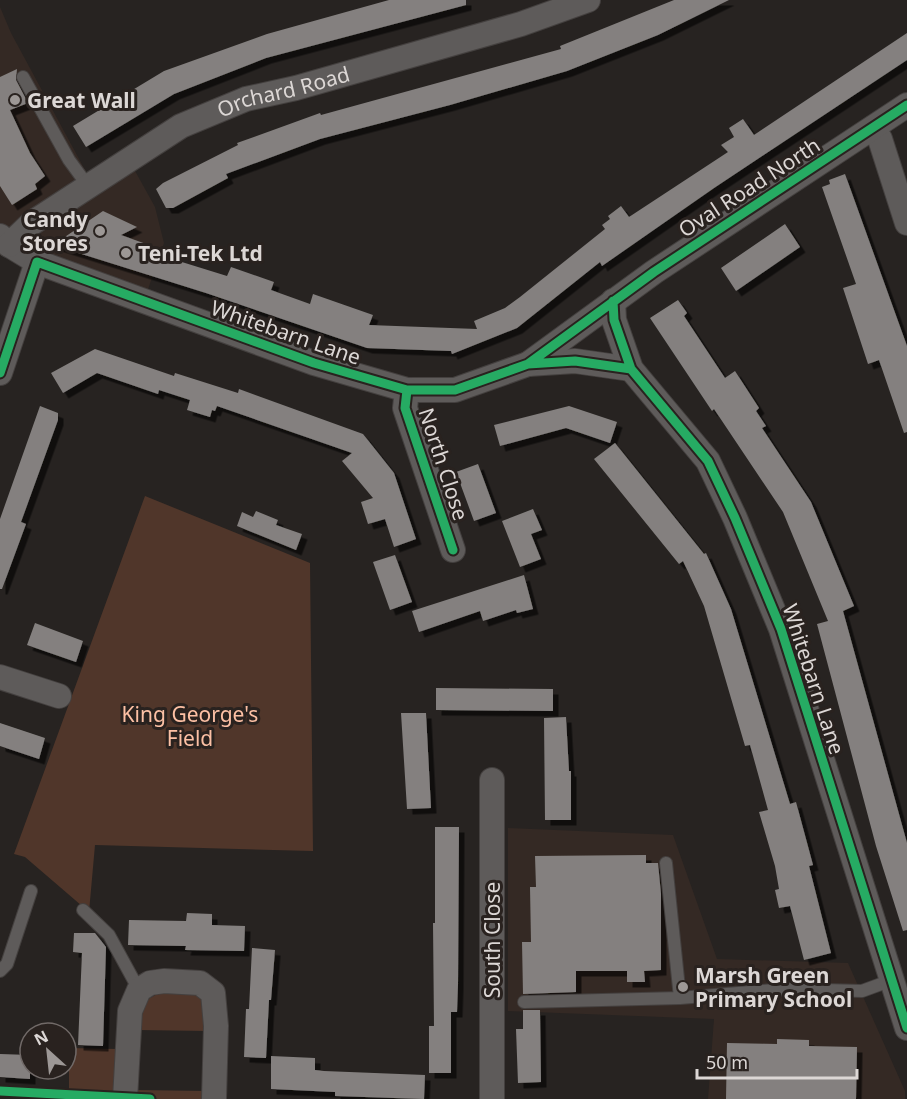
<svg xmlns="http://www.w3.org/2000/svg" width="907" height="1099" font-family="'Noto Sans',sans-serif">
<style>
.built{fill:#342924}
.green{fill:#50362a}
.building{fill:#84807f;filter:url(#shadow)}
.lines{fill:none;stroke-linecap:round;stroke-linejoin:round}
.lane-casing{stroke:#44403f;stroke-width:14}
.street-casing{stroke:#44403f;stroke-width:26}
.lane{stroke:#5e5b5a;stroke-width:12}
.street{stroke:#5e5b5a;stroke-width:24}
.cycleway-casing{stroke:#29221f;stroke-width:13}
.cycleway{stroke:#26ab63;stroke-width:9}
.poi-dot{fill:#9d9896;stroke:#29221f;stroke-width:2}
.labels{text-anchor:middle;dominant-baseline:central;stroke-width:6;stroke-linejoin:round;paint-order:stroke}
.street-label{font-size:21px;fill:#dcd7d5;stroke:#29221f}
.poi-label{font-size:21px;font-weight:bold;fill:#dcd7d5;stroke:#29221f;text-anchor:start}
.park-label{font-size:21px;fill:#fcc0a4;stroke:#29221f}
</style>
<defs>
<filter id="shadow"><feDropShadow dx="5.5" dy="5.5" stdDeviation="0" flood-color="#0009"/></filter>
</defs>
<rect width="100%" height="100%" fill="#272321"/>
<!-- built -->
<path class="built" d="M 0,7 L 11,33 L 92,183 L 129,160 L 155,207 L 164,243 L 144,301 L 0,236 Z
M 508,828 L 673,835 L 717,959 L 848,963 L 905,1091 L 905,1099 L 708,1099 L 714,1019 L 508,1011 Z"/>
<!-- green -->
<path class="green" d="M 145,496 L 310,563 L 313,851 L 95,845 L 89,912 L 25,857 L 14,854 Z
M 164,990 C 179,991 200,990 207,1006 C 210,1013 209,1024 209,1031 L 137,1030 L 140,1004 Z
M 69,1048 L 117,1049 L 117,1097 L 69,1096 Z
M 138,1090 L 205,1091 L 205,1099 L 138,1099 Z"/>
<!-- building -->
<path class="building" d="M 389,0 L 466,0 L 466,5 L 266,58 L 174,94 L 86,147 L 73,126 L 164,71 L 267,34 Z
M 674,0 L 729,0 L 658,35 L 567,71 L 450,105 L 320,139 L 226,174 L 228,178 L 173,208 L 166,208 L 156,189 L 163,183 L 238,145 L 237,143 L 320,113 L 321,115 L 561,49 L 560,46 Z
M 907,33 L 907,60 L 714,188 L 602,266 L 600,262 L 517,328 L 452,354 L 451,351 L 367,348 L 206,293 L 53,245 L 103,211 L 137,227 L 121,235 L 149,245 L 148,249 L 157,252 L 156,254 L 227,276 L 231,267 L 274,282 L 271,290 L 310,304 L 313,294 L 373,315 L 369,325 L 477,329 L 474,321 L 505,308 L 520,297 L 605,229 L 602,225 L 610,219 L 608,216 L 621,206 L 629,217 L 728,152 L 721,145 L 734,137 L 729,128 L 743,119 L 754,135 Z
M 17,69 L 16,80 L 28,103 L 10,110 L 30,153 L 45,176 L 35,184 L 37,189 L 12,205 L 0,186 L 0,77 Z
M 845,174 L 907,346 L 907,432 L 904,433 L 879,360 L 868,364 L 843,288 L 856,284 L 822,187 L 830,184 L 829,180 Z
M 785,224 L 800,247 L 736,291 L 721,268 Z
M 678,300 L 687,313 L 684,316 L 725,378 L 735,371 L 759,408 L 756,411 L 766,426 L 762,428 L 811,502 L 854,606 L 843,611 L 907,843 L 907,930 L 903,931 L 876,846 L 817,624 L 828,621 L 783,512 L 714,409 L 712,411 L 650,318 Z
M 95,349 L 174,376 L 175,373 L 238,393 L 239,389 L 363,434 L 394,473 L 416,539 L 394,547 L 385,519 L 368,524 L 361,502 L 373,498 L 342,461 L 352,453 L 217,406 L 215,411 L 212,410 L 210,417 L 187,410 L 190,400 L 159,390 L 158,394 L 97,373 L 63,393 L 51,373 Z
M 40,406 L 58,413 L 58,420 L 21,522 L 26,524 L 2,589 L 0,589 L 0,519 Z
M 569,406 L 617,422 L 610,443 L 566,428 L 500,446 L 494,425 Z
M 615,443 L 704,554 L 706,553 L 731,609 L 790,804 L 796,802 L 813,865 L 809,866 L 831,953 L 804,960 L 790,906 L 779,908 L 775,890 L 779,889 L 775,866 L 759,812 L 768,810 L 750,745 L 745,746 L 704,606 L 683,561 L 679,564 L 594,459 Z
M 478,464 L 496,513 L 474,521 L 456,472 Z
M 533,509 L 542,530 L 531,534 L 541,559 L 520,567 L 502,521 Z
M 256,511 L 278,520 L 276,525 L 302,534 L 296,550 L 237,526 L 242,512 L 253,517 Z
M 395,555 L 412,602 L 390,610 L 373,562 Z
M 524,575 L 533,609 L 517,613 L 516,610 L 483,621 L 480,611 L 419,632 L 412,611 Z
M 35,623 L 83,641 L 76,662 L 27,645 Z
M 436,688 L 553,689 L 553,711 L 436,710 Z
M 401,713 L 426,713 L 431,808 L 407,809 Z
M 566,717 L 569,771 L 571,771 L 571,820 L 545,820 L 544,718 Z
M 0,723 L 45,738 L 39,759 L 0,746 Z
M 435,827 L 459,827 L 458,984 L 457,1012 L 451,1012 L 451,1073 L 429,1073 L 429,1026 L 434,1026 L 433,923 L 435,923 Z
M 646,855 L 646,863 L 658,863 L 661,894 L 661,970 L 644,971 L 645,982 L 627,982 L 627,971 L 576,971 L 576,992 L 523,994 L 522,942 L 531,942 L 530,887 L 536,887 L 535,856 Z
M 187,913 L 212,914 L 212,925 L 245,926 L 244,951 L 185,950 L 186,946 L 128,945 L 129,920 L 186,921 Z
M 74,933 L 95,933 L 106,947 L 103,1046 L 78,1045 L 82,953 L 73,952 Z
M 252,948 L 275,950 L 271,1000 L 269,1000 L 266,1058 L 244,1057 L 246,1009 L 249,1009 Z
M 523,1010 L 540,1010 L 541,1082 L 518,1083 L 516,1029 L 523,1029 Z
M 777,1039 L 809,1040 L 809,1046 L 857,1047 L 856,1099 L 726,1099 L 727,1043 L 777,1044 Z
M 0,1054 L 30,1055 L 30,1079 L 0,1077 Z
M 271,1056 L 315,1058 L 315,1070 L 324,1071 L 425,1075 L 424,1099 L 335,1096 L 335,1092 L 271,1089 Z"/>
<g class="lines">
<!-- lane casing -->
<g class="lane-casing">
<path id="lane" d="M 23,77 L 69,160 L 88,186
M 666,863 L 680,998
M 83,910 L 109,935 L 139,990
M 0,971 L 7,964 L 31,891
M 524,1002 L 680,998 L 786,989 L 862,991 L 892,980"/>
</g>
<!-- street casing -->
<g class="street-casing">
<g id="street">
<path d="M 873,128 L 880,139 L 907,223"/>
<path d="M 0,236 L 9,245 L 37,262 L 314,363 L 407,390 L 455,390 L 528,364 L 575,361 L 631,369"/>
<path id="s1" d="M 9,245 L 32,223 L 181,126 L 246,99 L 296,88 L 521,24 L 588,0"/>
<path d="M 613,301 L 614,320 L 631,369 L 708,461 L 735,518 L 781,629 L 907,1028"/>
<path d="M 528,364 L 654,272 L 907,105"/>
<path d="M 0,373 L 37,262"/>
<path d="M 407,390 L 405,408 L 453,550"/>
<path d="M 0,677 L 59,696"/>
<path d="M 125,1099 L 130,1011 L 139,990 L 150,983 L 164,981 L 200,983 L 213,993 L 216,1026 L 214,1099"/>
<path d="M 492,1099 L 492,780"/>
</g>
</g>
<!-- lane -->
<use href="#lane" class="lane"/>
<!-- street -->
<use href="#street" class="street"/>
<!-- cycleway casing -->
<g class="cycleway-casing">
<path id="cycleway" d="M 613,301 L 614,320 L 631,369 L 708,461 L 735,518 L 781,629 L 907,1028
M 528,364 L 654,272 L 907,105
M 0,373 L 37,262 L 314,363 L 407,390 L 455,390 L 528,364 L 575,361 L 631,369
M 407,390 L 405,408 L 453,550
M 0,1091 L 150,1099"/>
</g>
<!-- cycleway -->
<use href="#cycleway" class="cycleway"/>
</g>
<!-- markers -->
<g class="poi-dot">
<circle cx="15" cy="100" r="6"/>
<circle cx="100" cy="231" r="6"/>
<circle cx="126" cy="253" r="6"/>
<circle cx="683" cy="987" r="6"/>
</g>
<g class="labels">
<!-- street labels -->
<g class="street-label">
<text stroke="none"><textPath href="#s1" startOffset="318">Orchard Road</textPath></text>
<text transform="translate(749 187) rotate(-33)">Oval Road North</text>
<text transform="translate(286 332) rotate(19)">Whitebarn Lane</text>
<text transform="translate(444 464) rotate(72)">North Close</text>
<text transform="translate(814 679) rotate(72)">Whitebarn Lane</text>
<text transform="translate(492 940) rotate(-90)">South Close</text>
</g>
<!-- poi labels -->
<g class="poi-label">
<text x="27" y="100">Great Wall</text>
<text x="88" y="219" text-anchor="end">Candy<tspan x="88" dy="24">Stores</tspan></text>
<text x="138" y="253">Teni-Tek Ltd</text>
<text x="695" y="975">Marsh Green<tspan x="695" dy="24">Primary School</tspan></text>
</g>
<!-- park labels -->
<g class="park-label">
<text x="190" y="714">King George's<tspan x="190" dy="24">Field</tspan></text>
</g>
</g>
<!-- north arrow -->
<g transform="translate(48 1051) rotate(333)"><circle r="28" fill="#29221f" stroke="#716a68" stroke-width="1.5"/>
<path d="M0-4.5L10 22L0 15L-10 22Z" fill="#9d9896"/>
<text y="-9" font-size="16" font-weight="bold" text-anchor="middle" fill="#dcd7d5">N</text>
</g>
<!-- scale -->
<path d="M697 1069v9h160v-9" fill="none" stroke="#dcd7d5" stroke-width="3"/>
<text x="706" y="1069" font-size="18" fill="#dcd7d5" stroke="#29221f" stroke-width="4.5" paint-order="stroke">50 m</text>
</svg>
